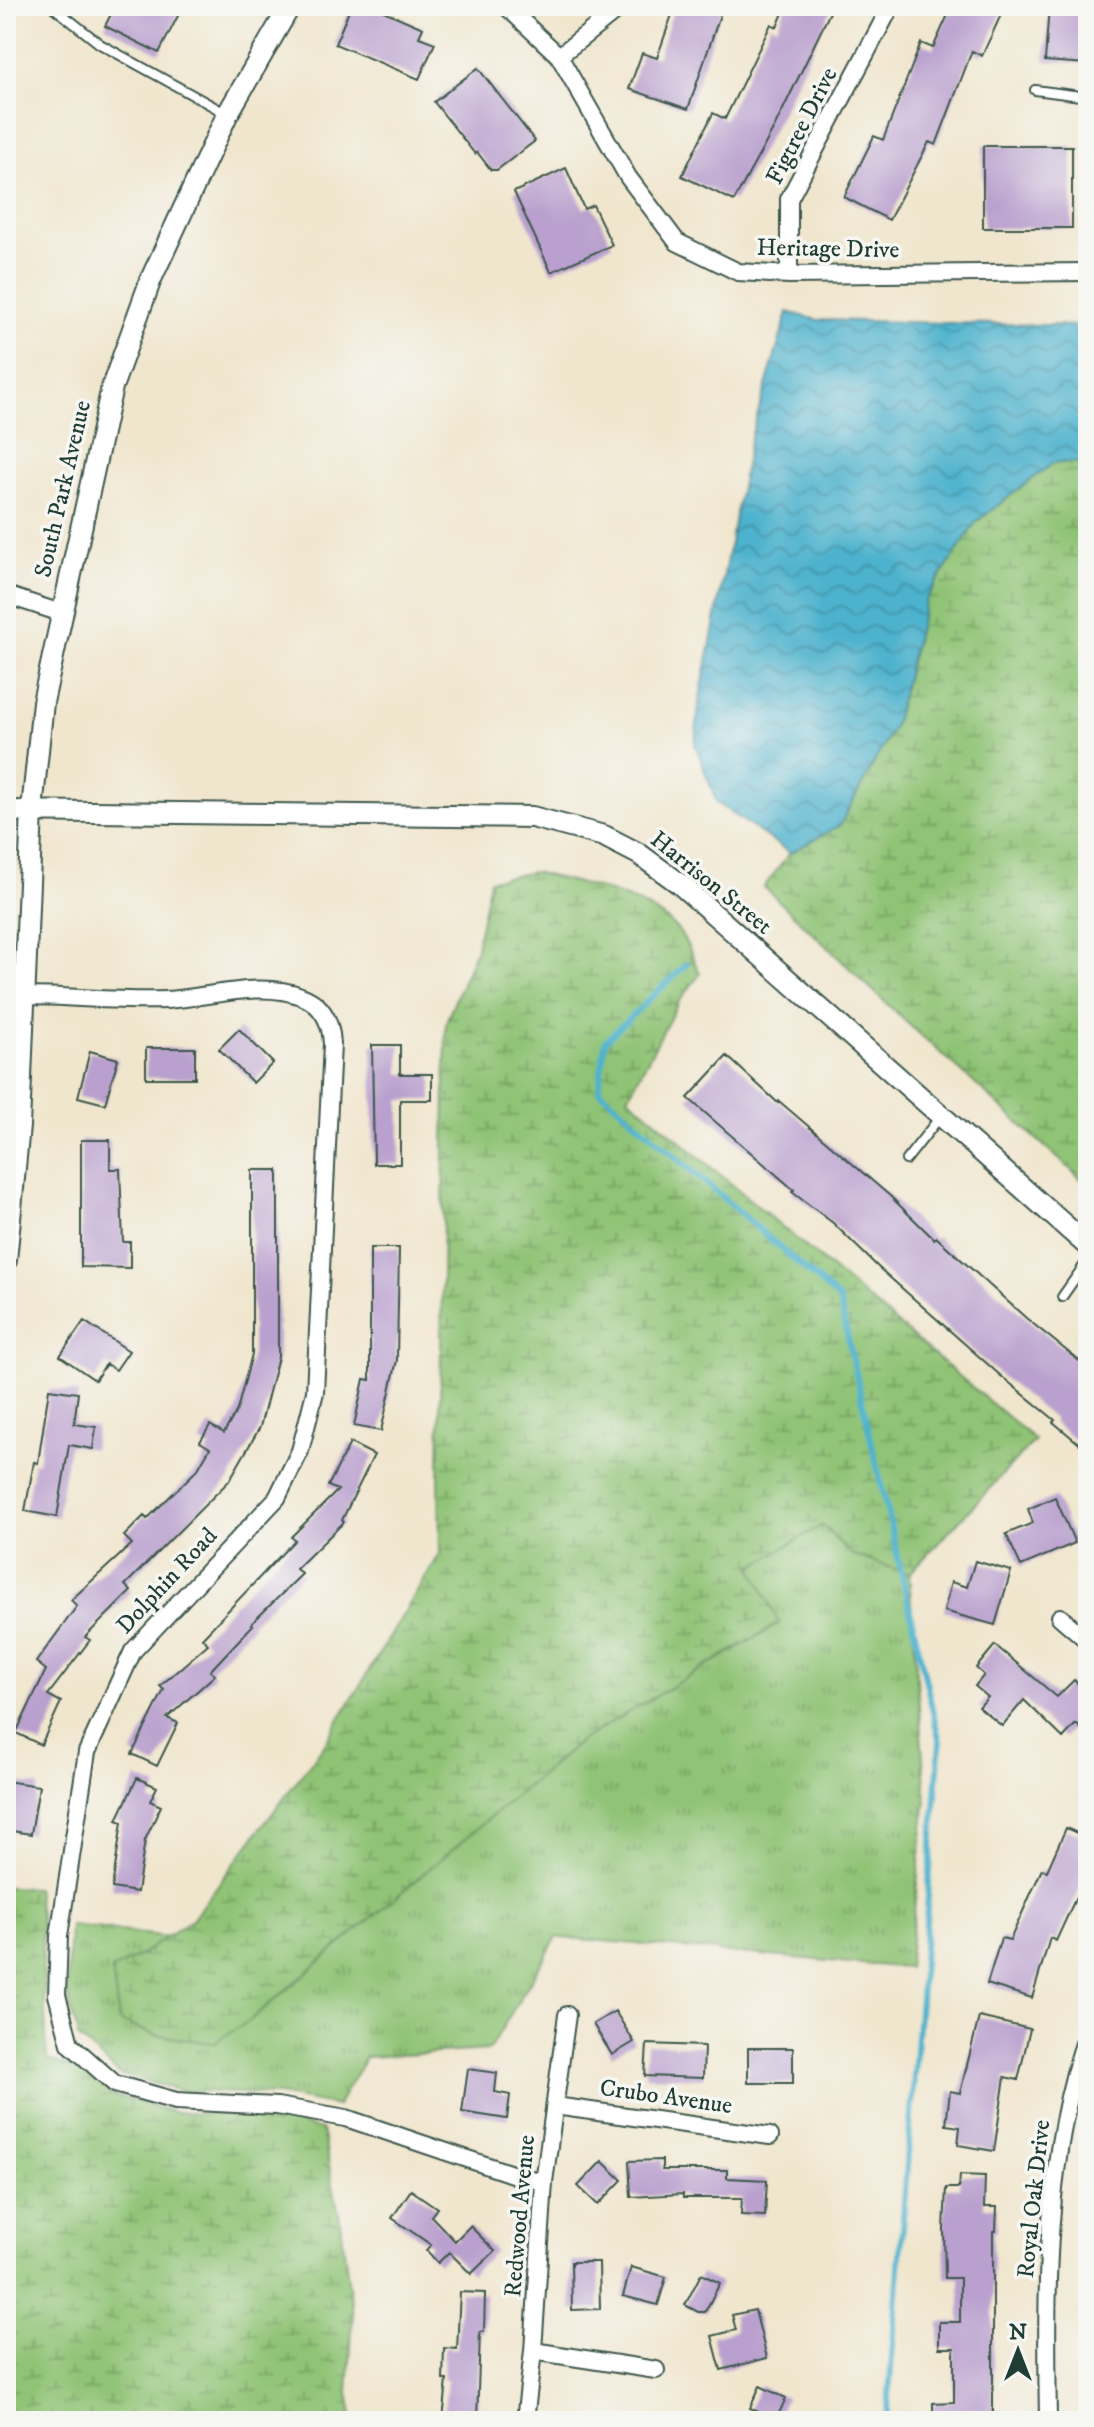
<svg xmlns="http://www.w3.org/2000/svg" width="1094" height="2427" font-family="'IM FELL DW Pica',serif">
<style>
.grass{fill:url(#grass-tufts);stroke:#578054;stroke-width:2}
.wetland{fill:url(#wetland-marsh);stroke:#578054;stroke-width:2}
.water{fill:url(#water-waves);stroke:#367880;stroke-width:2}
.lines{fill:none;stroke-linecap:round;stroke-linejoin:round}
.stream{stroke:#4eb2cd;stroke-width:6}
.building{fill:#b9a0ce}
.service-casing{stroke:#3e564b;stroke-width:12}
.minor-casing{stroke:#3e564b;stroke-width:20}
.tertiary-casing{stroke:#3e564b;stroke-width:24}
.service{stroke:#fff;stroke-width:8}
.minor{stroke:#fff;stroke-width:16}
.tertiary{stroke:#fff;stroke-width:20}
.labels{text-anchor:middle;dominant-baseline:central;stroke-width:7;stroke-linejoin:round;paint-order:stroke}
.street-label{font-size:24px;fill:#1f3d34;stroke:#f6f6f2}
</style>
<defs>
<pattern id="grass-tufts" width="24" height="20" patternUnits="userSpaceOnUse" patternTransform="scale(2)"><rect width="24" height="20" fill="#8fc375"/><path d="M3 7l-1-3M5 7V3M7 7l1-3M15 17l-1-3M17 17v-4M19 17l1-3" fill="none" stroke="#74a061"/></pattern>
<pattern id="wetland-marsh" width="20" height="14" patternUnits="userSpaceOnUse" patternTransform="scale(2)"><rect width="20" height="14" fill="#8fc375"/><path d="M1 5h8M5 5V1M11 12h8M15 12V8" fill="none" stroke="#74a061"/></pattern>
<pattern id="water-waves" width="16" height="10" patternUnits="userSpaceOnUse" patternTransform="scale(2)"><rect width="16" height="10" fill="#4eb2cd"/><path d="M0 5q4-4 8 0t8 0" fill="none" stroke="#4092a7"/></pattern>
</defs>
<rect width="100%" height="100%" fill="#f6f6f2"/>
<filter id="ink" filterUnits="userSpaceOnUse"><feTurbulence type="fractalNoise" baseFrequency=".0125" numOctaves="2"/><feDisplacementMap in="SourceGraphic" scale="16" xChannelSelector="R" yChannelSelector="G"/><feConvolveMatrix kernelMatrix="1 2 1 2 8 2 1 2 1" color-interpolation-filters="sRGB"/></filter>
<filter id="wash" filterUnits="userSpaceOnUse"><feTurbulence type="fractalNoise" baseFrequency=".006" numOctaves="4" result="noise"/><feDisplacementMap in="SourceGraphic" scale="32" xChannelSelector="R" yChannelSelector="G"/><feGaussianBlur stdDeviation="1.8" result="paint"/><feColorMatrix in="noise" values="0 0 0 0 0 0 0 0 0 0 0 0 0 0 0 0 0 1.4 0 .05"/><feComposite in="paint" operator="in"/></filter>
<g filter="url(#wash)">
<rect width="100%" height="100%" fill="#f0e6ce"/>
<!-- grass -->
<path class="grass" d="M 822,1525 L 851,1554 L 909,1574 L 926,1799 L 908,1968 L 557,1937 L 489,2050 L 366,2057 L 337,2106 L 279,2095 L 178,2090 L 119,2074 L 78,2037 L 67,1993 L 70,1925 L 167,1937 L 141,1955 L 112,1970 L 249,2021 L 583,1739 L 778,1624 L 751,1567 Z"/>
<!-- wetland -->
<path class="wetland" d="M 1088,462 L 1088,1185 L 906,1022 L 764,887 L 790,853 L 840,825 L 894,726 L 926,599 L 976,522 L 1053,463 Z
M 533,872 C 577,883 645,895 677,929 C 687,940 693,960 700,974 L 678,1003 L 628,1097 L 1035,1440 L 909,1574 L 851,1554 L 822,1525 L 752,1567 L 779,1623 L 583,1739 L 249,2021 L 213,2043 L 155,2035 L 119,2021 L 112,1970 L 141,1955 L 192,1919 L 322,1748 L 440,1554 L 439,1478 L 446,1022 L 475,952 L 490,880 Z
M 6,1887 L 36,1888 L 41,1922 L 47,2060 L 82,2069 L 112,2095 L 174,2112 L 272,2117 L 322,2130 L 339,2215 L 353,2315 L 348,2392 L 353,2421 L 6,2421 Z"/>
<!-- water -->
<path class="water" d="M 788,312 L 818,320 L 1088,326 L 1088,462 L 1053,463 L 976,522 L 926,599 L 894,726 L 840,825 L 790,853 L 717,803 L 695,744 L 699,703 L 750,440 Z"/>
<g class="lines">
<!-- stream -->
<path class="stream" d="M 687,964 L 605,1041 L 599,1090 L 839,1299 L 940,1743 L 887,2421"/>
</g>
<g id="blocks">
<!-- building -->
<path class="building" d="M 115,6 L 183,6 L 159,53 L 105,26 Z
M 351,6 L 372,6 L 423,28 L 419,37 L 435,43 L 419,79 L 335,44 Z
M 675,6 L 723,6 L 688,109 L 629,89 L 642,53 L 657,58 Z
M 786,6 L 833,6 L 775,126 L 734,201 L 682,176 L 713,113 L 725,119 L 771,24 L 777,27 Z
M 952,6 L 1005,6 L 982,56 L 972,51 L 936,145 L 929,142 L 889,220 L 844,197 L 874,136 L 883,140 L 921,43 L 933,48 Z
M 1049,6 L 1088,6 L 1088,64 L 1045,61 Z
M 478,68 L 535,141 L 497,170 L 491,170 L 477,152 L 475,154 L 434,102 Z
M 983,146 L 1072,146 L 1072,228 L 983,228 Z
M 566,168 L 584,209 L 593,205 L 612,245 L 551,272 L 514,192 Z
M 239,1029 L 273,1063 L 253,1083 L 219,1049 Z
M 372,1045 L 400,1045 L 400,1074 L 432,1074 L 432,1100 L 400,1100 L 400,1164 L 374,1164 Z
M 146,1048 L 195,1048 L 195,1078 L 146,1078 Z
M 90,1051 L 118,1059 L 105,1104 L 78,1097 Z
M 727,1056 L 778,1103 L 779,1101 L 890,1196 L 934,1239 L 936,1237 L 1026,1318 L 1088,1368 L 1088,1451 L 1053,1422 L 1055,1420 L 1001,1376 L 878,1267 L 833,1223 L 792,1192 L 794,1190 L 688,1098 Z
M 81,1140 L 110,1140 L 110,1169 L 120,1169 L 123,1242 L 130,1242 L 130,1268 L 81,1267 Z
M 252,1170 L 278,1170 L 278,1357 L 260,1427 L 229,1481 L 125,1585 L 131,1591 L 85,1637 L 90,1640 L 48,1695 L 61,1702 L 41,1745 L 16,1733 L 46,1670 L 36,1662 L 77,1606 L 71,1600 L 132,1544 L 124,1536 L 144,1516 L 147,1519 L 198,1469 L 210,1448 L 200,1442 L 210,1425 L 224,1433 L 237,1410 L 252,1354 Z
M 370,1248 L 399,1248 L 397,1360 L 381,1431 L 354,1426 L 364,1379 L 370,1380 Z
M 84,1321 L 129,1351 L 116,1370 L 106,1364 L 95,1380 L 60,1356 Z
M 49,1389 L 78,1393 L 74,1424 L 96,1427 L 93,1449 L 69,1445 L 57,1517 L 25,1511 L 34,1462 L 38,1463 Z
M 350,1443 L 374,1455 L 342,1520 L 344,1522 L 296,1569 L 302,1574 L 251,1624 L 253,1625 L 210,1671 L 215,1675 L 167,1718 L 178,1723 L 157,1766 L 132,1754 L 164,1690 L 160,1686 L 208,1644 L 202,1638 L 295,1540 L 291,1537 L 338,1490 L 328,1486 Z
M 1055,1497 L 1075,1543 L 1021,1566 L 1006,1534 L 1033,1523 L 1028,1509 Z
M 975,1561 L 1011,1571 L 995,1625 L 944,1611 L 951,1582 L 967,1587 Z
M 995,1645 L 1057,1697 L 1074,1680 L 1088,1694 L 1088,1735 L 1076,1724 L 1063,1738 L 1024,1700 L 1002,1726 L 979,1707 L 988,1697 L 975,1686 L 984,1675 L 976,1668 Z
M 137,1778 L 157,1787 L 150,1801 L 161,1806 L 145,1840 L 137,1892 L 112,1888 L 122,1822 L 117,1820 Z
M 6,1781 L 39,1786 L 31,1834 L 6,1830 L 10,1801 L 6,1801 Z
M 1066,1828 L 1088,1838 L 1088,1871 L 1056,1941 L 1050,1938 L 1032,1998 L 987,1984 L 1001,1938 L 1010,1940 L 1042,1869 L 1047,1871 Z
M 615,2011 L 634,2042 L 612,2055 L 593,2024 Z
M 979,2017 L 1030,2029 L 1018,2080 L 1005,2077 L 994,2151 L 958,2145 L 960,2127 L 946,2125 L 950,2091 L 960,2093 Z
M 647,2044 L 704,2046 L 703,2078 L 645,2076 Z
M 748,2048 L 793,2048 L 793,2083 L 748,2083 Z
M 468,2069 L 497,2073 L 495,2092 L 510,2095 L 507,2119 L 462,2112 Z
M 662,2160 L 662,2170 L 727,2170 L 727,2178 L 767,2180 L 765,2216 L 741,2215 L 742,2198 L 683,2198 L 683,2194 L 631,2197 L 629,2161 Z
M 602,2161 L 622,2180 L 598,2205 L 578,2186 Z
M 960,2175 L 985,2176 L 984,2207 L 997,2207 L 996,2231 L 993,2231 L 993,2421 L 933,2421 L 933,2403 L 954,2402 L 954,2348 L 939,2348 L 939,2322 L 960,2322 L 960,2278 L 945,2278 L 944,2229 L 946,2188 L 959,2188 Z
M 411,2190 L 437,2208 L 431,2216 L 455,2241 L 470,2226 L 495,2251 L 471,2274 L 449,2252 L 438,2263 L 426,2250 L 431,2245 L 392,2218 Z
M 571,2262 L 599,2262 L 600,2309 L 572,2310 Z
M 631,2267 L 666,2277 L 658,2305 L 623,2296 Z
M 701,2274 L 720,2283 L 705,2312 L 698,2312 L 685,2305 Z
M 460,2292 L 485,2293 L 484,2332 L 480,2332 L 477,2421 L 443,2421 L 447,2380 L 443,2380 L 444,2348 L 457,2349 Z
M 755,2310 L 767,2358 L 721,2370 L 712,2336 L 736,2330 L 732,2315 Z
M 760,2386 L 786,2398 L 776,2420 L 750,2408 Z"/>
</g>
</g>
<g filter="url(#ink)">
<use href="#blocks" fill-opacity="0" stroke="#3e564b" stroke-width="2"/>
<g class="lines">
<!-- service casing -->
<g class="service-casing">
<path id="service" d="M 52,6 L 100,44 L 227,114
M 1035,90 L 1088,97
M 906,1160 L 940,1117
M 1062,1297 L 1088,1260"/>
</g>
<!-- minor casing -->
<g class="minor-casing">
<path id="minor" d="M 506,6 L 559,56 L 628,177 L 677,242 L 738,272 L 789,275 L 1088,272
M 559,56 L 622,6
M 789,275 L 789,199 L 891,6
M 6,595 L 61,613
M 24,996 C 72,996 119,1002 166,1000 C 209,998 260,980 301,996 C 323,1004 331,1023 332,1044 L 315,1392 L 300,1451 L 277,1498 L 133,1651 L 87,1752 L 59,1936 L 57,1995 L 70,2044 L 115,2084 L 176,2101 L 277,2106 L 346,2118 L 518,2176 L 544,2182
M 1060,1617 L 1088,1641
M 555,2106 L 770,2136
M 533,2351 L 656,2370
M 525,2421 L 533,2351 L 544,2182 L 567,2015
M 1048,2421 C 1046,2293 1044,2154 1088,2032"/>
</g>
<!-- tertiary casing -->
<g class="tertiary-casing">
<path id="tertiary" d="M 6,811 L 532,817 L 604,836 L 639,854 L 680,884 L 1088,1246
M 6,1260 L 19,1126 L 32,810 L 43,702 L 112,387 L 151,279 L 227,115 L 290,6"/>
</g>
<!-- service -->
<use href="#service" class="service"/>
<!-- minor -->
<use href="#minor" class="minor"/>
<!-- tertiary -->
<use href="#tertiary" class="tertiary"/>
</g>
</g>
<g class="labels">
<!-- street labels -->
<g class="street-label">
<text transform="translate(802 126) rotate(-63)">Figtree Drive</text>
<text transform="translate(828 249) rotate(1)">Heritage Drive</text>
<text transform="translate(63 489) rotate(-77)">South Park Avenue</text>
<text transform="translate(711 883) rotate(39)">Harrison Street</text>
<text transform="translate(167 1581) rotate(-47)">Dolphin Road</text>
<text transform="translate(666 2097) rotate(8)">Crubo Avenue</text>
<text transform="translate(1034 2199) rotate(-84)">Royal Oak Drive</text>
<text transform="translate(520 2216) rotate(-85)">Redwood Avenue</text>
</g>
</g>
<!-- margin -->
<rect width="1094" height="2427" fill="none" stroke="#f6f6f2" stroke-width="32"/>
<!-- north arrow -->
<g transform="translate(1018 2351)" stroke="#f6f6f2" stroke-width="6" paint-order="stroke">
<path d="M0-6L14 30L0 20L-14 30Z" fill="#1f3d34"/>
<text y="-12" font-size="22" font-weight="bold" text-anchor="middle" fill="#1f3d34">N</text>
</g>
</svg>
